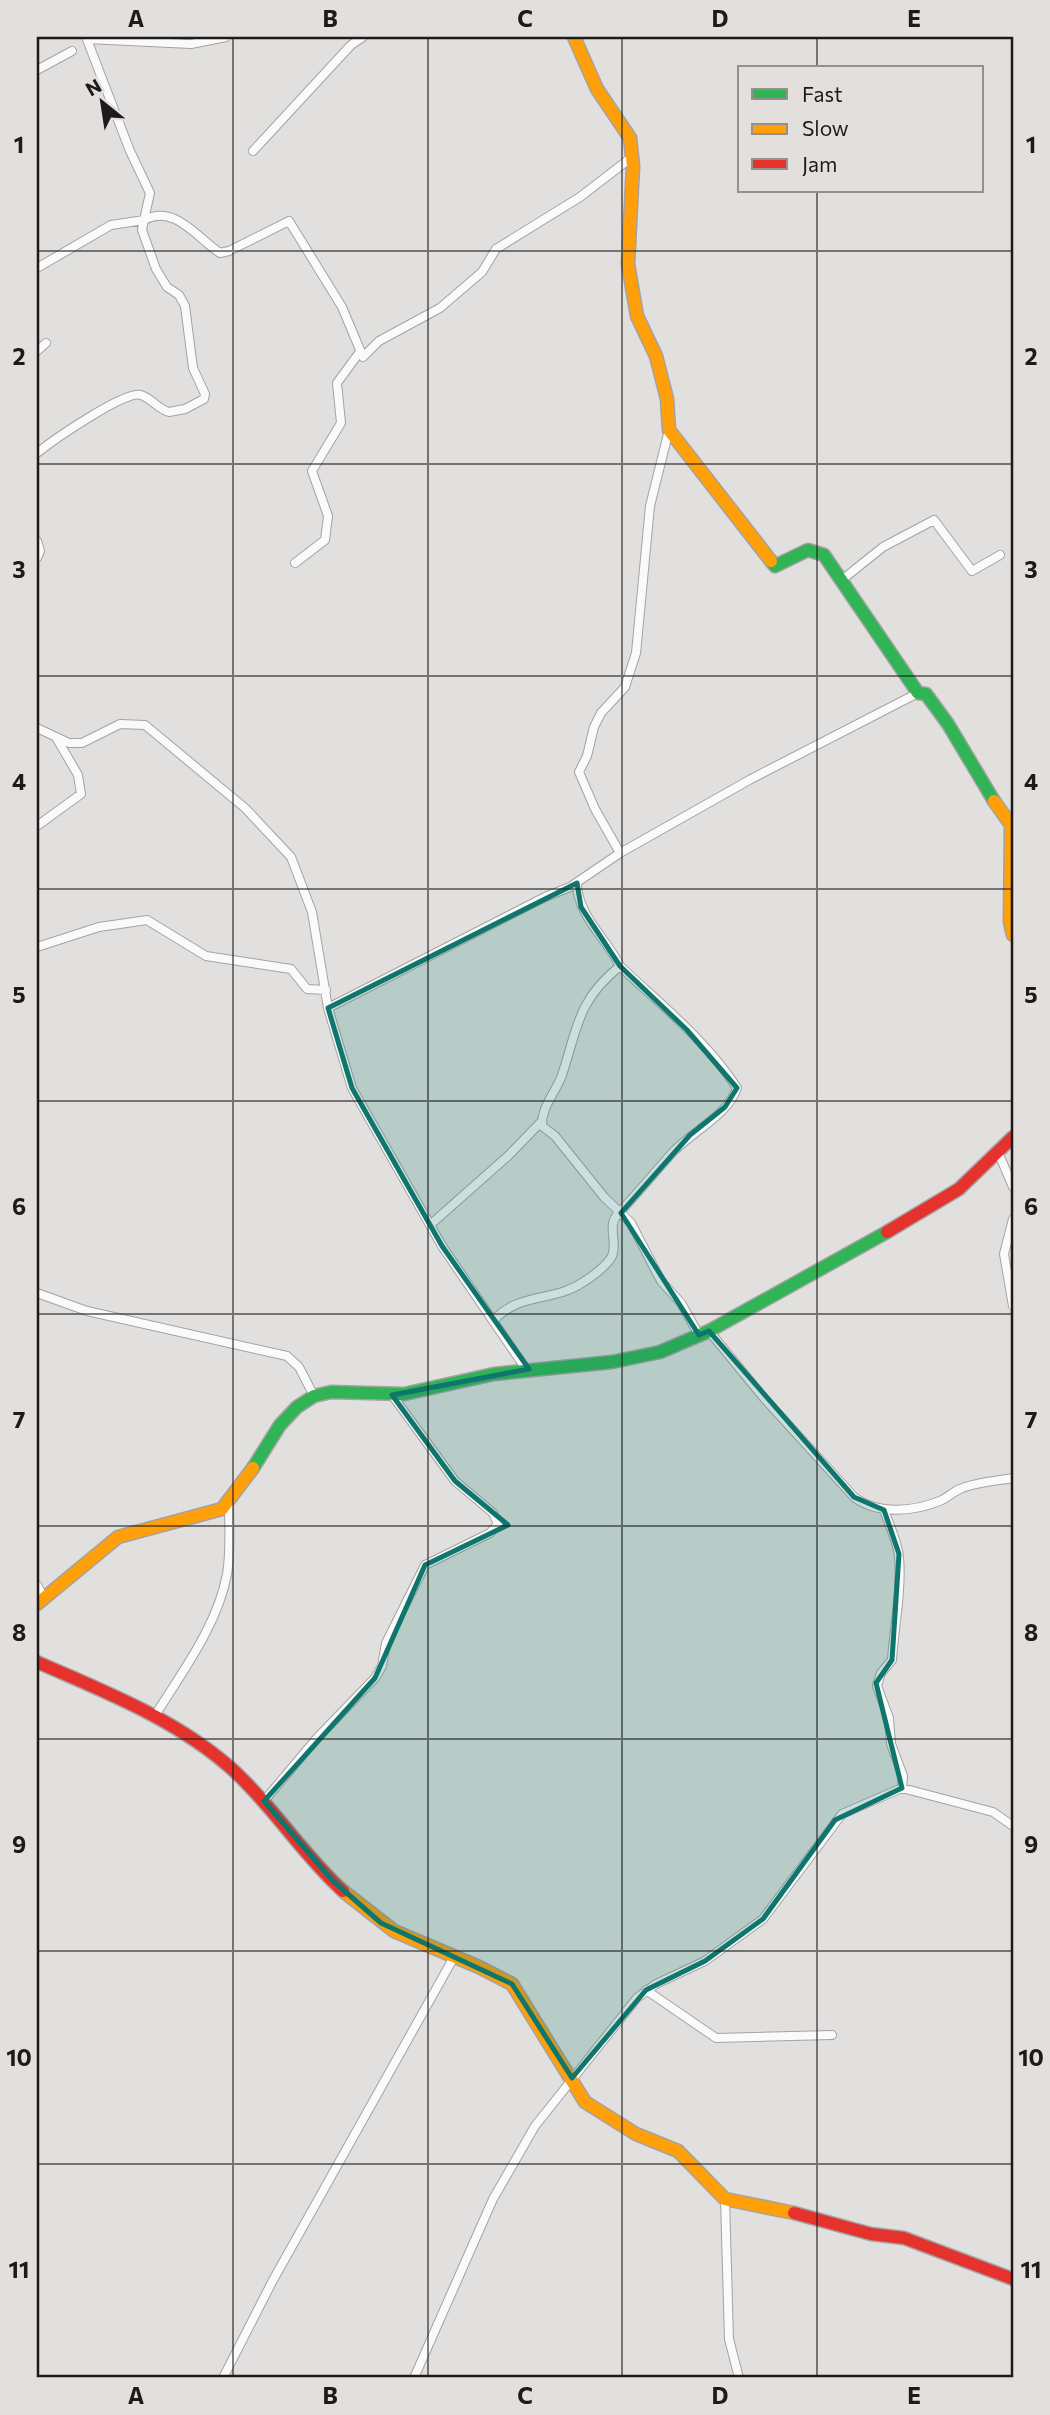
<svg xmlns="http://www.w3.org/2000/svg" width="1050" height="2415" font-family="Commissioner,sans-serif">
<style>
.lines{fill:none;stroke-linecap:round;stroke-linejoin:round}
.street-casing{stroke:#a4a3a2;stroke-width:10}
.fast-casing{stroke:#a4a3a2;stroke-width:15}
.slow-casing{stroke:#a4a3a2;stroke-width:15}
.jam-casing{stroke:#a4a3a2;stroke-width:15}
.street{stroke:#fbfafa;stroke-width:8}
.fast{stroke:#30b455;stroke-width:12}
.slow{stroke:#ff9f0a;stroke-width:12}
.jam{stroke:#e5322d;stroke-width:12}
.marked{fill:#0f766e;fill-opacity:0.2;stroke:#0f766e;stroke-width:5;stroke-linejoin:round}
.grid{fill:none;stroke:#1c1a1a;stroke-width:2;stroke-opacity:0.55}
.neatline{fill:none;stroke:#1c1a1a;stroke-width:2.5}
.grid-label{font-size:23px;text-anchor:middle;font-weight:bold;fill:#1c1a1a}
</style>
<rect width="100%" height="100%" fill="#e2e0de"/>
<g class="lines">
<!-- street casing -->
<g class="street-casing">
<path id="street" d="M 87,39 L 191,44 L 226,37
M 37,70 L 72,51
M 253,151 L 351,45 L 363,37
M 37,268 L 111,225 L 144,220 L 150,193 L 130,151 L 86,37
M 37,351 L 46,343
M 37,453 C 52,441 125,390 141,395 C 151,398 158,409 169,412 L 185,409 L 204,399 L 205,394 L 193,368 L 185,306 L 179,295 L 167,287 L 156,269 L 142,230 L 144,220 C 175,204 196,237 220,253 L 229,251 L 289,221 L 342,307 L 363,357 L 379,341 L 440,308 L 482,272 L 496,249 L 580,197 L 632,157
M 37,541 L 40,551 L 37,558
M 295,563 L 325,540 L 328,516 L 312,471 L 341,423 L 337,383 L 359,353
M 843,579 L 883,547 L 934,520 L 972,571 L 1000,555
M 37,728 L 69,743 L 82,743 L 120,724 L 145,725 L 245,808 L 291,857 L 312,912 L 328,1008 L 352,1088 L 442,1246 L 526,1369
M 37,826 L 81,794 L 78,775 L 57,739
M 620,853 L 595,809 L 579,772 L 587,756 L 594,727 L 601,713 L 625,687 L 636,653 L 650,506 L 669,430
M 577,883 C 577,915 607,939 620,966 C 577,1001 578,1027 562,1075 C 556,1092 541,1107 542,1126 L 555,1136 L 604,1197 L 631,1223 L 661,1281 L 681,1303 L 699,1335
M 37,947 L 99,927 L 147,920 L 206,956 L 291,969 L 307,989 L 326,990
M 328,1008 L 545,897 L 570,887 L 620,853 L 751,779 L 918,693
M 998,1152 L 1013,1187
M 1013,1219 L 1004,1254 L 1013,1306
M 430,1225 L 509,1155 L 541,1122
M 37,1293 L 87,1311 L 287,1356 L 299,1367 L 314,1396
M 494,1320 C 521,1291 554,1303 585,1281 C 594,1275 607,1266 612,1256 C 618,1243 607,1226 617,1215 C 637,1194 655,1172 674,1151 C 693,1131 728,1115 737,1088 C 707,1041 660,1004 620,966
M 709,1331 L 764,1398 L 854,1497 C 878,1515 914,1512 942,1500 C 948,1497 953,1492 960,1489 C 976,1482 996,1481 1013,1478
M 884,1510 C 889,1525 898,1542 899,1557 C 902,1589 894,1628 892,1660 L 881,1673 L 877,1686 L 889,1718 L 891,1744 L 903,1776 L 902,1788
M 37,1585 L 44,1598
M 156,1714 C 183,1671 218,1624 227,1574 C 231,1551 229,1526 229,1503
M 264,1801 L 317,1738 L 375,1678 L 382,1666 L 386,1643 L 425,1565 L 490,1533 L 498,1524 L 493,1513 L 455,1481 L 392,1395
M 646,1990 L 716,2038 L 832,2035
M 725,2199 L 729,2339 L 739,2378
M 223,2378 L 272,2282 L 454,1957
M 414,2378 L 493,2199 L 535,2126 L 637,1998 L 656,1984 L 705,1961 L 763,1919 L 842,1814 L 902,1788 L 993,1812 L 1013,1826"/>
</g>
<!-- fast casing -->
<g class="fast-casing">
<path id="fast" d="M 771,561 L 775,566 L 808,550 L 824,555 L 918,693 L 926,694 L 948,724 L 994,801
M 253,1468 L 280,1425 L 297,1407 L 314,1396 L 331,1392 L 404,1394 L 494,1374 L 612,1362 L 660,1352 L 709,1331 L 887,1232"/>
</g>
<!-- slow casing -->
<g class="slow-casing">
<path id="slow" d="M 574,37 L 597,89 L 630,138 L 633,166 L 628,264 L 637,316 L 656,356 L 667,399 L 669,430 L 771,561
M 994,801 L 1011,825 L 1010,922 L 1013,935
M 37,1604 L 118,1537 L 222,1509 L 253,1468
M 343,1891 L 394,1931 L 479,1967 L 512,1984 L 585,2102 L 636,2134 L 678,2151 L 725,2199 L 794,2213"/>
</g>
<!-- jam casing -->
<g class="jam-casing">
<path id="jam" d="M 887,1232 L 959,1189 L 1013,1137
M 37,1662 C 105,1692 176,1719 232,1769 C 273,1806 302,1854 343,1891
M 794,2213 L 871,2234 L 904,2238 L 1013,2279"/>
</g>
<!-- street -->
<use href="#street" class="street"/>
<!-- fast -->
<use href="#fast" class="fast"/>
<!-- slow -->
<use href="#slow" class="slow"/>
<!-- jam -->
<use href="#jam" class="jam"/>
</g>
<!-- marked area -->
<path class="marked" d="M 577,883 L 581,907 L 620,966 L 687,1030 L 737,1088 L 725,1107 L 690,1135 L 621,1213 L 699,1335 L 709,1331 L 854,1497 L 884,1510 L 899,1554 L 892,1660 L 876,1683 L 902,1788 L 835,1820 L 763,1919 L 705,1961 L 646,1990 L 572,2078 L 512,1984 L 381,1923 L 332,1880 L 264,1801 L 375,1678 L 425,1565 L 508,1525 L 455,1481 L 392,1395 L 529,1369 L 442,1246 L 352,1088 L 328,1008 Z"/>
<!-- grid -->
<path class="grid" d="M 233,37 L 233,2378M 428,37 L 428,2378M 622,37 L 622,2378M 817,37 L 817,68M 817,191 L 817,2378M 37,251 L 1013,251M 37,464 L 1013,464M 37,676 L 1013,676M 37,889 L 1013,889M 37,1101 L 1013,1101M 37,1314 L 1013,1314M 37,1526 L 1013,1526M 37,1739 L 1013,1739M 37,1951 L 1013,1951M 37,2164 L 1013,2164"/>
<!-- border -->
<rect width="1050" height="2415" fill="none" stroke="#e3dfdd" stroke-width="77"/>
<!-- legend -->
<rect x="738" y="66" width="245" height="126" fill="#e3dfdd" stroke="#93908f" stroke-width="2"/>
<rect x="752" y="89" width="35" height="10" fill="#30b455" stroke="#93908f" stroke-width="2"/>
<text x="802" y="102" font-size="21" fill="#1c1a1a">Fast</text>
<rect x="752" y="124" width="35" height="10" fill="#ff9f0a" stroke="#93908f" stroke-width="2"/>
<text x="802" y="136" font-size="21" fill="#1c1a1a">Slow</text>
<rect x="752" y="159" width="35" height="10" fill="#e5322d" stroke="#93908f" stroke-width="2"/>
<text x="802" y="172" font-size="21" fill="#1c1a1a">Jam</text>
<!-- north arrow -->
<g transform="translate(102 102) rotate(330)" stroke="#e3dfdd" stroke-width="5" paint-order="stroke">
<path d="M0-5L12 26L0 18L-12 26Z" fill="#1c1a1a"/>
<text y="-10" font-size="19" font-weight="bold" text-anchor="middle" fill="#1c1a1a">N</text>
</g>
<rect x="38" y="38" width="974" height="2338" class="neatline"/>
<g class="grid-label">
<text x="136" y="27">A</text>
<text x="330" y="27">B</text>
<text x="525" y="27">C</text>
<text x="720" y="27">D</text>
<text x="914" y="27">E</text>
<text x="19" y="153">1</text>
<text x="1031" y="153">1</text>
<text x="19" y="365">2</text>
<text x="1031" y="365">2</text>
<text x="19" y="578">3</text>
<text x="1031" y="578">3</text>
<text x="19" y="790">4</text>
<text x="1031" y="790">4</text>
<text x="19" y="1003">5</text>
<text x="1031" y="1003">5</text>
<text x="19" y="1215">6</text>
<text x="1031" y="1215">6</text>
<text x="19" y="1428">7</text>
<text x="1031" y="1428">7</text>
<text x="19" y="1641">8</text>
<text x="1031" y="1641">8</text>
<text x="19" y="1853">9</text>
<text x="1031" y="1853">9</text>
<text x="19" y="2066">10</text>
<text x="1031" y="2066">10</text>
<text x="19" y="2278">11</text>
<text x="1031" y="2278">11</text>
<text x="136" y="2404">A</text>
<text x="330" y="2404">B</text>
<text x="525" y="2404">C</text>
<text x="720" y="2404">D</text>
<text x="914" y="2404">E</text>
</g>
</svg>
